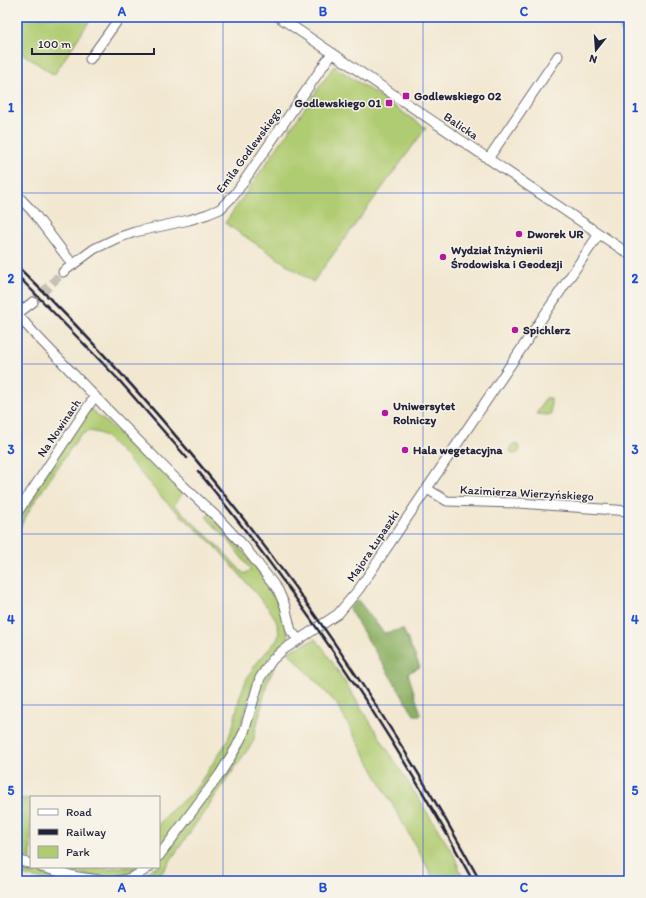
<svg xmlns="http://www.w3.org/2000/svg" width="646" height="898" font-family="Itim,sans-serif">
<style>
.green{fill:#b0cc72;stroke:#697756}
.forest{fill:#8cb064;stroke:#576950}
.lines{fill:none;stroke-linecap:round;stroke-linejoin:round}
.minor-tunnel{stroke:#c8c0b3;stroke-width:9;stroke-dasharray:9 4.5;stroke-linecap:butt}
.minor-casing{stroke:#6b6770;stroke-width:11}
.minor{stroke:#fff;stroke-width:9}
.rail{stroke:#22223b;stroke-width:2.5}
.grid{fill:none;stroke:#1d4ed8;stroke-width:1;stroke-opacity:0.55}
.poi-dot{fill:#b5179e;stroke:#f7f3e8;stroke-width:1.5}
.labels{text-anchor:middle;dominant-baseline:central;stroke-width:3;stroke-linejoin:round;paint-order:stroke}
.poi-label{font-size:12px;font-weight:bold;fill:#22223b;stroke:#f7f3e8;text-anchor:start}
.street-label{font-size:12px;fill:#22223b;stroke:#f7f3e8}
.neatline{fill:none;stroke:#1d4ed8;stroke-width:1.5}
.grid-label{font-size:13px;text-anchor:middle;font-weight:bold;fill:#1d4ed8}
</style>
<rect width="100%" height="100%" fill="#f7f3e8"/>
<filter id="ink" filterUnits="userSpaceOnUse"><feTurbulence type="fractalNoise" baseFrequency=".025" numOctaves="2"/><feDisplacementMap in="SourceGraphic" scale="8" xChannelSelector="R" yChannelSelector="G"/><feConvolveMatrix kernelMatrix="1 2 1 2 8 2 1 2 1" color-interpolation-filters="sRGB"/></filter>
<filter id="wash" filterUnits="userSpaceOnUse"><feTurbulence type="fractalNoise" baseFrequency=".012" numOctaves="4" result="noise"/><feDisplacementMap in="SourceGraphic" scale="16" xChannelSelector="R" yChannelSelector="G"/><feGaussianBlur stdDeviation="0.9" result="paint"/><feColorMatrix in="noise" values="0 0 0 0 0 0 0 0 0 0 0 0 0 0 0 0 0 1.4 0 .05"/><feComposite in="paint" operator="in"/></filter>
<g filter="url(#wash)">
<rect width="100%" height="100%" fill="#f2e8d1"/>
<!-- green -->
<path class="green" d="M 17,17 L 28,17 L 30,18 L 31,17 L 92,17 L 54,75 L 17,50 Z
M 615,17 L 629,17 L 629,47 L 628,46 Z
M 334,66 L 426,128 L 313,282 L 225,223 Z
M 546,398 L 551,398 L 551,415 L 536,414 Z
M 89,410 L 92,410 L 185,490 L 174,505 L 220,548 L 244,574 L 251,570 L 229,541 L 206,517 L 210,513 L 273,587 L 288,625 L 288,638 L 287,643 L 270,656 L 258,674 L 252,686 L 237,740 L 223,764 L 159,850 L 159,824 L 166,815 L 195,790 L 227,742 L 233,726 L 240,696 L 247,678 L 255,665 L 277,640 C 282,630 275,617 269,609 L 217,548 L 165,501 L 128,459 L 106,437 L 99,433 L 90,431 L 80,435 L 33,504 L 17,532 L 17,516 Z
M510 449a5 5 0 1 1 10 0a5 5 0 1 1-10 0Z
M 315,639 L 323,648 L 353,695 L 454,855 L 464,881 L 435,881 L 336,703 L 288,652 Z
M 274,662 L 276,664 L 267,683 L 253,742 L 156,881 L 135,881 L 145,875 L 154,867 L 159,867 L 159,861 L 233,761 L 259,688 Z
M 17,798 L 31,799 L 31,859 L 17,855 Z
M 17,863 L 83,881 L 48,881 L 17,874 Z
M 56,867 L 110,869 L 115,867 L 144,867 C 139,870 135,873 130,875 C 109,884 78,873 56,867 Z"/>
<!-- forest -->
<path class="forest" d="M 357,599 L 384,633 L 403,629 L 420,667 L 408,673 L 421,715 L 414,715 L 349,609 Z"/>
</g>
<g filter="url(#ink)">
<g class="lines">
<!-- minor-tunnel -->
<path class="minor-tunnel" d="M 33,302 L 63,272"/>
<!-- minor casing -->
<g class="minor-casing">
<path id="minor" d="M 279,17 L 629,254
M 90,59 L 120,17
M 488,159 L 558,56
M 17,195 L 33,212 L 73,265
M 63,272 L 94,249 L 117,238 L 135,232 L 189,220 L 208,214 L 220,209 L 235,194 L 332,53
M 17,314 L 32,331 L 109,411 L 175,478 L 219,519 L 244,546 L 278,590 L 285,606 L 291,631 L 299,640
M 17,314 L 33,302
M 427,489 L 447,501 L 519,503 L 629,511
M 17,513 L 95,396
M 159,856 L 220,774 L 236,748 L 244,732 L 260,678 L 272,660 L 283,650 L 338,614 L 359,589 L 599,234
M 17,860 L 31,864
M 41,867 L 78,877 L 106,881
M 117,881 C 129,880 139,875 149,867"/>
</g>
<!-- minor -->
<use href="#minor" class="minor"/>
<!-- rail -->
<path class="rail" d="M 17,266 C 203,447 356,653 480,881
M 17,275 L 118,379 L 187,458
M 198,471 C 303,599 394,736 473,881"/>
</g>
</g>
<!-- grid -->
<path class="grid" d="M 223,17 L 223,881M 423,17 L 423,881M 17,193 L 629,193M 17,364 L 629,364M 17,534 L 629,534M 17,705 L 629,705"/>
<!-- markers -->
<g class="poi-dot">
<rect x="402" y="92" width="8" height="8" rx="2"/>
<rect x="385" y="99" width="8" height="8" rx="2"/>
<circle cx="519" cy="234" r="4"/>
<circle cx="443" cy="257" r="4"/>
<circle cx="515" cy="330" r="4"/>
<circle cx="385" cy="413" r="4"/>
<circle cx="405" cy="450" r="4"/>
</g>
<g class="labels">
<!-- poi labels -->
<g class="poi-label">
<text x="414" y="96">Godlewskiego 02</text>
<text x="381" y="103" text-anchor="end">Godlewskiego 01</text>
<text x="527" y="234">Dworek UR</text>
<text x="451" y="250">Wydział Inżynierii<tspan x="451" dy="14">Środowiska i Geodezji</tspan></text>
<text x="523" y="330">Spichlerz</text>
<text x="393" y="406">Uniwersytet<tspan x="393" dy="14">Rolniczy</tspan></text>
<text x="413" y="450">Hala wegetacyjna</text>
</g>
<!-- street labels -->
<g class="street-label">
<text transform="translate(461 126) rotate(34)">Balicka</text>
<text transform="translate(249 150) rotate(-54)">Emila Godlewskiego</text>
<text transform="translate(59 428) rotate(-56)">Na Nowinach</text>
<text transform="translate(527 493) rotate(3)">Kazimierza Wierzyńskiego</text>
<text transform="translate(373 546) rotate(-56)">Majora Łupaszki</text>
</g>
</g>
<!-- margin -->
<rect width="646" height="898" fill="none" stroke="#f7f3e8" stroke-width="44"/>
<!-- legend -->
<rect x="30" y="796" width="130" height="72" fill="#f7f3e8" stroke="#a29fa3"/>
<rect x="38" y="809" width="20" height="6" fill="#ffffff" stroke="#a29fa3"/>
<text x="66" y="816" font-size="12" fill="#22223b">Road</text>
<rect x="38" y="829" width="20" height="6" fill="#22223b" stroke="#a29fa3"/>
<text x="66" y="836" font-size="12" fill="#22223b">Railway</text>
<rect x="38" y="846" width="20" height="12" fill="#b0cc72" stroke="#a29fa3"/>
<text x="66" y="856" font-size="12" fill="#22223b">Park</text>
<!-- north arrow -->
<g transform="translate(596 50) rotate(197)" stroke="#f7f3e8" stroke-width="3" paint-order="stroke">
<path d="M0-3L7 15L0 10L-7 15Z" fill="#22223b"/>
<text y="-6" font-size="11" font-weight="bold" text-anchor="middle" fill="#22223b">N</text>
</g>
<!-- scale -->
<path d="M32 48v6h122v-6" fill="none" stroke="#22223b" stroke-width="2"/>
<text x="38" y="48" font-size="12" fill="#22223b" stroke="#f7f3e8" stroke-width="3" paint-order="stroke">100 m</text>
<rect x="22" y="22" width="602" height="854" class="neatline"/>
<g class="grid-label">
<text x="122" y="16">A</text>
<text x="323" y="16">B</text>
<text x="524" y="16">C</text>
<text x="11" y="112">1</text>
<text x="635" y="112">1</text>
<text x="11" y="283">2</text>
<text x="635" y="283">2</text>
<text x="11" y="454">3</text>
<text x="635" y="454">3</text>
<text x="11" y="624">4</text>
<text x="635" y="624">4</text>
<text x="11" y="795">5</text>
<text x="635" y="795">5</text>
<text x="122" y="892">A</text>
<text x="323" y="892">B</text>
<text x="524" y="892">C</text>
</g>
</svg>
